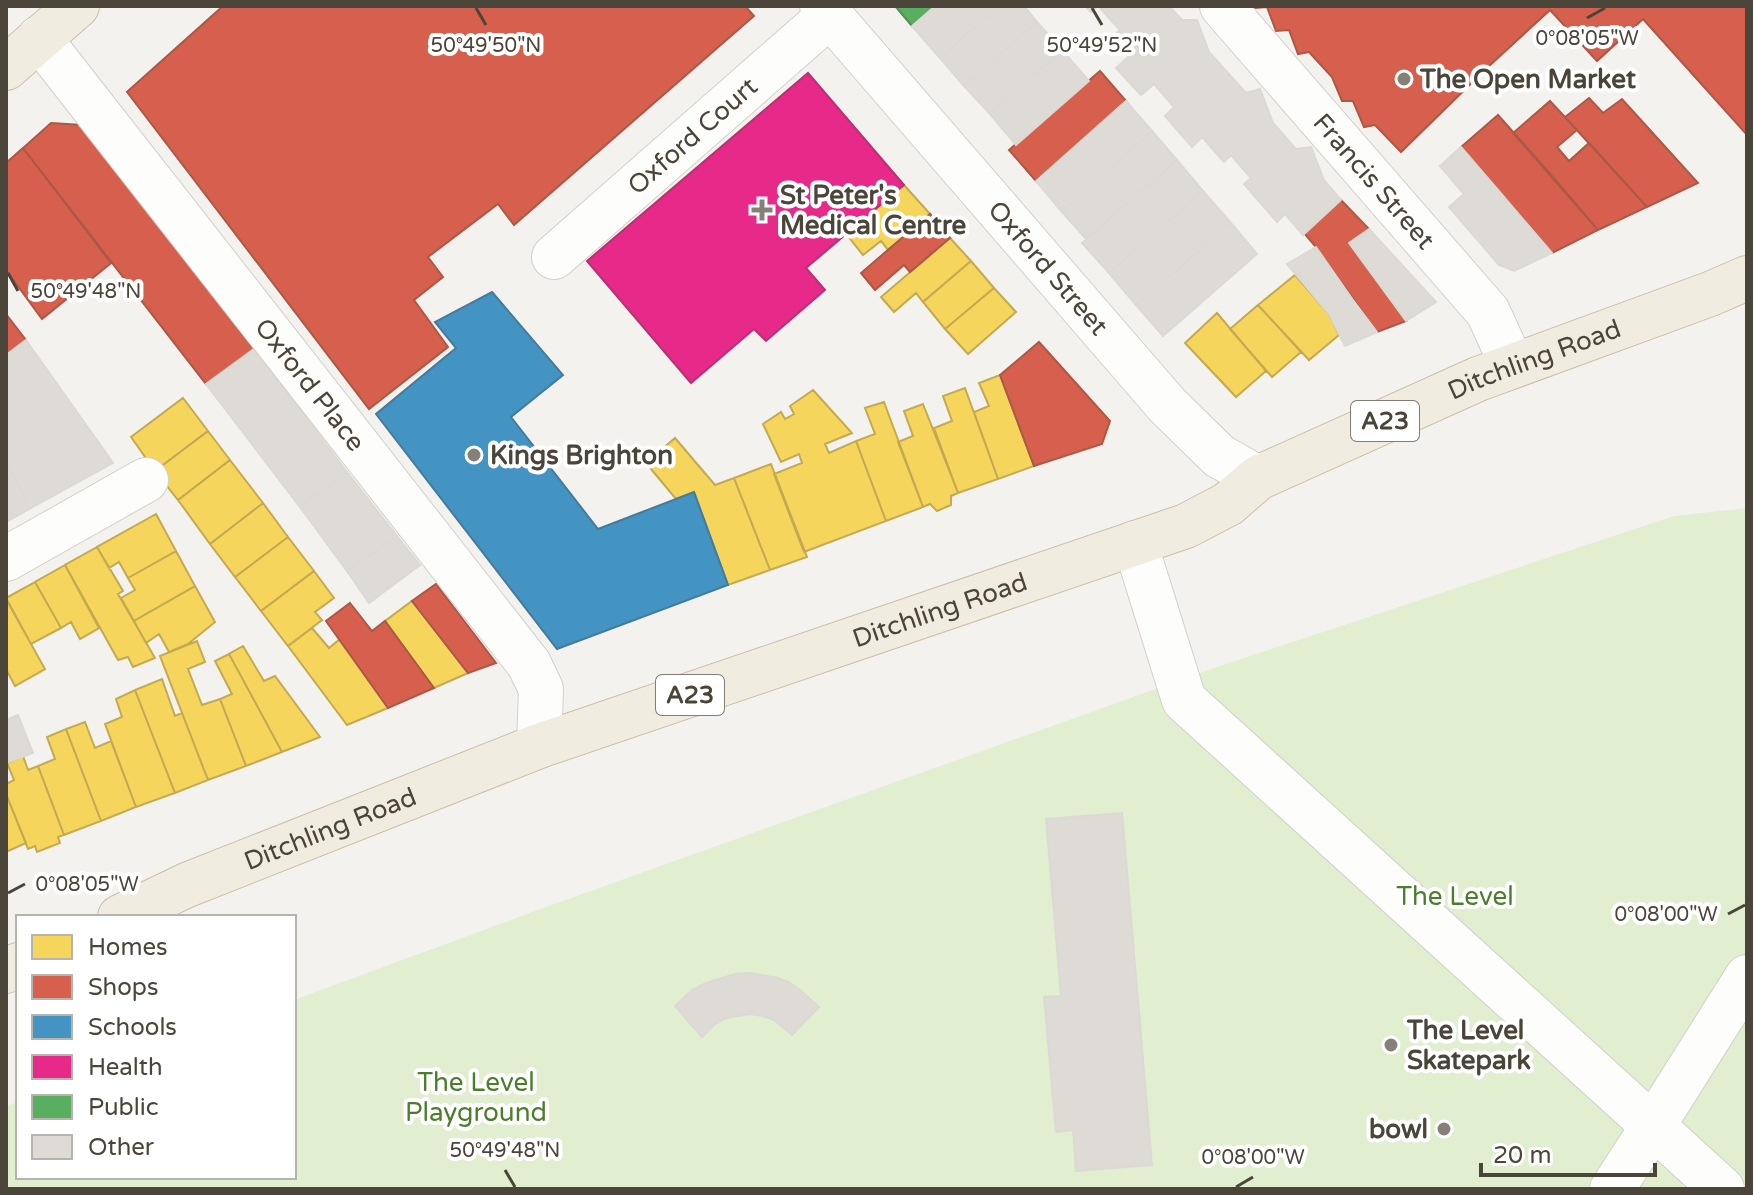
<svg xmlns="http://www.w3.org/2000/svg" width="1753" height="1195" font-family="'Varela Round',sans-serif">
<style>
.green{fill:#e1eecf}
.homes{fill:#f6d55c;stroke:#c3aa52;stroke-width:2}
.shops{fill:#d6604d;stroke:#ac5847;stroke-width:2}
.schools{fill:#4393c3;stroke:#457b9a;stroke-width:2}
.health{fill:#e7298a;stroke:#b83172;stroke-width:2}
.public{fill:#5aae61;stroke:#568e55;stroke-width:2}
.building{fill:#dedbd6;stroke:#dcd9d4;stroke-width:2}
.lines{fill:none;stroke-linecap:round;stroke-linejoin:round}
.pedestrian-casing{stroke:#d2d0cb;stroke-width:46}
.minor-casing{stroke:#d2d0cb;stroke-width:46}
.trunk-casing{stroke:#ccbfa9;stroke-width:46}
.pedestrian{stroke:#fdfdfc;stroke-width:44}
.minor{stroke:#fdfdfc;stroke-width:44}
.trunk{stroke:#f0ece0;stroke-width:44}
.ticks{fill:none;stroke:#4b4439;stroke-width:3}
.poi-dot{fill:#868178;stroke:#fff;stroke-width:3}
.labels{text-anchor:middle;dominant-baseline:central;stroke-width:8;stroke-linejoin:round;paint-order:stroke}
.shield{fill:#fff;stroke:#817c74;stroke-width:2}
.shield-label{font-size:24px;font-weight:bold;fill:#4b4439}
.poi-label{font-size:26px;font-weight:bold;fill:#4b4439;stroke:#fff;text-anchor:start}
.street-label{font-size:26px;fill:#4b4439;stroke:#fff}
.park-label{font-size:26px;fill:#4a7f2a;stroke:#fff}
.ticks-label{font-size:20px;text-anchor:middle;fill:#4b4439;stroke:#fff;stroke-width:8;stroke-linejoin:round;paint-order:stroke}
</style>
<rect width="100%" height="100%" fill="#f4f2ee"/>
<!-- green -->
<path class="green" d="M 1747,508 L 1747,1189 L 6,1189 L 6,1106 L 18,1102 L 18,1177 L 294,1177 L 294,1000 L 535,911 L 1217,667 L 1674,516 Z"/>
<!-- homes -->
<path class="homes" d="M 904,185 L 930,214 L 888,250 L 881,241 L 863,255 L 846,234 Z
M 950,238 L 971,261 L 923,302 L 916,293 L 894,312 L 881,297 Z
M 971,261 L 994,288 L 945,329 L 923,302 Z
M 1295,275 L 1329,314 L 1339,335 L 1309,360 L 1258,305 Z
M 994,288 L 1016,312 L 968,354 L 945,329 Z
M 1258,305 L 1301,352 L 1272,377 L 1230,329 Z
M 1217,313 L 1266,371 L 1236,397 L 1185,343 Z
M 1000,375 L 1034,466 L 998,479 L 974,412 L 989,406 L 979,383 Z
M 965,388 L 998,479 L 958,493 L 934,428 L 952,421 L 943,396 Z
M 813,390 L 852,433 L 825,444 L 829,453 L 856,441 L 886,521 L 804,552 L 774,474 L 802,463 L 799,454 L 781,462 L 763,424 L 781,412 L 785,419 L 794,414 L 790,406 Z
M 183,398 L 208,431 L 155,471 L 131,437 Z
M 884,402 L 923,507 L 886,521 L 856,441 L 875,434 L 865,408 Z
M 923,404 L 958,493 L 951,496 L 951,505 L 937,511 L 930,504 L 923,507 L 898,442 L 913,436 L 904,411 Z
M 208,431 L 230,460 L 178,500 L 155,471 Z
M 675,438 L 715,485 L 734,478 L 770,570 L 728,585 L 694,492 L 676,499 L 646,463 Z
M 230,460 L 263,503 L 210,544 L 178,500 Z
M 771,464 L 807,557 L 770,570 L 734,478 Z
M 263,503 L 288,537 L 235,577 L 210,544 Z
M 156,514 L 176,551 L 128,578 L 119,562 L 109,568 L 97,547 Z
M 288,537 L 314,571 L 261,611 L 235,577 Z
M 97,547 L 123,591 L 118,594 L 155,658 L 133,667 L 128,657 L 118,660 L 65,565 Z
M 176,551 L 195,586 L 134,621 L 121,598 L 135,590 L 128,578 Z
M 65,565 L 99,628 L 80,639 L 71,622 L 61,628 L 35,582 Z
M 314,571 L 334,598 L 315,612 L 322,620 L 288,646 L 261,611 Z
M 35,582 L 61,628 L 31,644 L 6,598 Z
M 195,586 L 215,622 L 188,644 L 169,652 L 159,634 L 146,643 L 134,621 Z
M 6,599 L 45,669 L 15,686 L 6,669 Z
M 412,601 L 468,673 L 434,688 L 385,621 Z
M 312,628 L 329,648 L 340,639 L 388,708 L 347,725 L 288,646 Z
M 197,641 L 205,662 L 188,669 L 202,705 L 220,699 L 246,766 L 208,780 L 160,656 Z
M 243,646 L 264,681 L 275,676 L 320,737 L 282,752 L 229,654 Z
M 229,654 L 282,752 L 246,766 L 220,699 L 232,694 L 215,661 Z
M 162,679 L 175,716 L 182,713 L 208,780 L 175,793 L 135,690 Z
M 135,690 L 175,793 L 136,807 L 105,724 L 122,717 L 116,699 Z
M 85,722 L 95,748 L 111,741 L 136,807 L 101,821 L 66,729 Z
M 66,729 L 101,821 L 64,835 L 38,766 L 55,759 L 47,737 Z
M 23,756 L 28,770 L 38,766 L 64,835 L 58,837 L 60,843 L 37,852 L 35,846 L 28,849 L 6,794 L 6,784 L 14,780 L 7,763 Z
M 6,794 L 26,843 L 6,852 Z"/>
<!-- shops -->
<path class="shops" d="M 223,6 L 745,6 L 754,16 L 514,225 L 498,204 L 428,257 L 443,277 L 414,300 L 448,347 L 369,409 L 127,92 Z
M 1254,6 L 1747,6 L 1747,135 L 1643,19 L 1597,61 L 1550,10 L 1488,67 L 1401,152 L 1375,125 L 1364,127 L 1353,101 L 1342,101 L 1332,77 L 1309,52 L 1298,54 L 1289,30 L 1276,31 L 1267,7 L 1255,8 Z
M 1100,71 L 1126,101 L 1036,181 L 1009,150 Z
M 1589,98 L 1603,113 L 1622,99 L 1698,183 L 1647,207 L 1565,117 Z
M 1550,101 L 1577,130 L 1557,147 L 1569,161 L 1589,143 L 1647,207 L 1598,230 L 1513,133 Z
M 1498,115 L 1552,176 L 1598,230 L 1552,253 L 1461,147 Z
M 51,123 L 82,125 L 254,349 L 206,384 L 23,148 Z
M 23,148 L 111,263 L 42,319 L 6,270 L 6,163 Z
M 1341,200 L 1369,229 L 1349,243 L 1406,321 L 1377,332 L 1316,247 L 1304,233 Z
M 930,214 L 950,238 L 910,272 L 904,265 L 875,290 L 861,273 Z
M 6,314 L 26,340 L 6,355 Z
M 1039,342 L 1110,421 L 1102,444 L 1034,466 L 1000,375 Z
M 436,584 L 496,663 L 468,673 L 412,601 Z
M 350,603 L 372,631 L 385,621 L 434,688 L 388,708 L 326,621 Z"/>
<!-- schools -->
<path class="schools" d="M 492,292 L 563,375 L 511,417 L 598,529 L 694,492 L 728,585 L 557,649 L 376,414 L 456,348 L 435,322 Z"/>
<!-- health -->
<path class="health" d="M 808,73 L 904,185 L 806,268 L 825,290 L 766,341 L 754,329 L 691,383 L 587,261 Z"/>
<!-- public -->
<path class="public" d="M 895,6 L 935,6 L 912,26 Z"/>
<!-- building -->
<path class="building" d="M 935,6 L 999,6 L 940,58 L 912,26 Z
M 999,6 L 1024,6 L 1037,22 L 964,86 L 940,58 Z
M 1085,6 L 1169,6 L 1182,20 L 1197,20 L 1209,52 L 1246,93 L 1260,89 L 1273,123 L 1296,149 L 1311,147 L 1324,180 L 1341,200 L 1303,235 L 1285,214 L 1277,222 L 1244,184 L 1251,178 L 1231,155 L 1224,162 L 1202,137 L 1192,147 L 1165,116 L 1174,107 L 1154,84 L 1141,95 L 1116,68 L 1129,56 L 1112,37 L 1120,30 L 1098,6 L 1091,12 Z
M 1037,22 L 1062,50 L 990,114 L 964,86 Z
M 1062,50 L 1089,81 L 1016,145 L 990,114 Z
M 1126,101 L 1152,131 L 1062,212 L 1036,181 Z
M 1152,131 L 1177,160 L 1086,239 L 1062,212 Z
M 1461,147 L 1504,197 L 1552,253 L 1514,271 L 1499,265 L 1449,207 L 1464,194 L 1440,166 Z
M 1177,160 L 1203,191 L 1109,273 L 1082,243 Z
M 1203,191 L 1231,223 L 1136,305 L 1109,273 Z
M 1231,223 L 1257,254 L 1163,336 L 1136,305 Z
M 1369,229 L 1436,302 L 1406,321 L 1349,243 Z
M 1316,247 L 1353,300 L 1377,332 L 1345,346 L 1329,314 L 1287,264 Z
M 26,340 L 113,463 L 31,508 L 6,463 L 6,355 Z
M 254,349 L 347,472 L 300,507 L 206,384 Z
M 6,463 L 31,508 L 6,522 Z
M 347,472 L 397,536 L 347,571 L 300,507 Z
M 397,536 L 420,565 L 369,603 L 347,571 Z
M 18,715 L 33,753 L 6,763 L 6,720 Z
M 1122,813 L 1152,1165 L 1076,1171 L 1073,1130 L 1056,1132 L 1044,997 L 1061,996 L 1046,819 Z
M 750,973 L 778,978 L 788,982 L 799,989 L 819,1007 L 792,1035 L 774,1020 L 763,1016 L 750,1014 L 726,1018 L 715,1024 L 702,1037 L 675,1006 L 692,990 L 706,983 L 735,974 Z"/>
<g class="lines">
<!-- pedestrian casing -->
<g class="pedestrian-casing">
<path id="pedestrian" d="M 1135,543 L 1184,700 L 1653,1126 L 1612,1189
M 1722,1189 L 1653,1126 L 1747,977"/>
</g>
<!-- minor casing -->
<g class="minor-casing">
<g id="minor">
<path id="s1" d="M 822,6 L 1167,405 L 1219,456 L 1258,478"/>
<path id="s2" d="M 1222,6 L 1488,312 L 1512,365"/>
<path id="s3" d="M 39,38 L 529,664 L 541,689 L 539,746"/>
<path id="s4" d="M 554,257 L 830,15"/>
<path d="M 6,559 L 146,480"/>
</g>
</g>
<!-- trunk casing -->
<g class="trunk-casing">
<g id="trunk">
<path d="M 6,68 L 77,6"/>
<path id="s5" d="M 120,917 L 187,885 L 539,746 L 1186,526 L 1228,504 L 1258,478 L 1478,379 L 1710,294 L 1747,278"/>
<path d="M 6,971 L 18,965"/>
</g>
</g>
<!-- pedestrian -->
<use href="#pedestrian" class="pedestrian"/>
<!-- minor -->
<use href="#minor" class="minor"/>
<!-- trunk -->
<use href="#trunk" class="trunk"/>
</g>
<!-- ticks -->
<path class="ticks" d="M 476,8 L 486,25M 1092,8 L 1102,25M 1587,18 L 1605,8M 8,273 L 18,291M 8,893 L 25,884M 1728,914 L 1745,905M 505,1170 L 515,1187M 1236,1187 L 1253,1177"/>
<!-- markers -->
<g class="poi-dot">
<circle cx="1404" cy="79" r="8"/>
<path d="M758 198h8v8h8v8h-8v8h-8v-8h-8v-8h8z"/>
<circle cx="474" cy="455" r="8"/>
<circle cx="1391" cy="1045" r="8"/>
<circle cx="1444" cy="1129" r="8"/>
</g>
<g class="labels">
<!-- shield labels -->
<g class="shield">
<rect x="1351" y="401" width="68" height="40" rx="6"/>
<rect x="656" y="675" width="68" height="40" rx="6"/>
</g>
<g class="shield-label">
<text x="1385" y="421">A23</text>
<text x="690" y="695">A23</text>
</g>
<!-- poi labels -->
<g class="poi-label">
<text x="1420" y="79">The Open Market</text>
<text x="780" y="195">St Peter's<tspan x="780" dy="30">Medical Centre</tspan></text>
<text x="490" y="455">Kings Brighton</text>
<text x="1407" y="1030">The Level<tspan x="1407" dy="30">Skatepark</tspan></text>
<text x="1428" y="1129" text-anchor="end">bowl</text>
</g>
<!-- street labels -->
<g class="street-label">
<text stroke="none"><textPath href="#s4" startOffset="184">Oxford Court</textPath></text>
<text stroke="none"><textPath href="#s2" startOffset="232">Francis Street</textPath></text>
<text stroke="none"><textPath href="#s1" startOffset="346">Oxford Street</textPath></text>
<text stroke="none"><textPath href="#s5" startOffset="1524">Ditchling Road</textPath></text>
<text stroke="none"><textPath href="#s3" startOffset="440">Oxford Place</textPath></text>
<text stroke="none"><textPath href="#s5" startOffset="876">Ditchling Road</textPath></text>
<text stroke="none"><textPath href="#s5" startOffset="228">Ditchling Road</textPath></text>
</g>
<!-- park labels -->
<g class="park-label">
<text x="1455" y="896">The Level</text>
<text x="476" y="1082">The Level<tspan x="476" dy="30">Playground</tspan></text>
</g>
</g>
<g class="ticks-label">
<text x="1587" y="45">0°08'05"W</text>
<text x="486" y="52">50°49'50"N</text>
<text x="1102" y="52">50°49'52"N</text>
<text x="86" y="298">50°49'48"N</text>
<text x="87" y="891">0°08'05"W</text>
<text x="1666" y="921">0°08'00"W</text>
<text x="505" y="1157">50°49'48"N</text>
<text x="1253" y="1164">0°08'00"W</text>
</g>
<!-- border -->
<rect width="1753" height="1195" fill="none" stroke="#4b4439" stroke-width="16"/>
<!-- legend -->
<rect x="16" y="915" width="280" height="264" fill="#ffffff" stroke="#b7b4b0" stroke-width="2"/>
<rect x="32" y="935" width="40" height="24" fill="#f6d55c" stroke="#b7b4b0" stroke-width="2"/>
<text x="88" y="955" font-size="24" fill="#4b4439">Homes</text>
<rect x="32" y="975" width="40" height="24" fill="#d6604d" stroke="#b7b4b0" stroke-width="2"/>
<text x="88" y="995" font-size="24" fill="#4b4439">Shops</text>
<rect x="32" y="1015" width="40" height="24" fill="#4393c3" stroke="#b7b4b0" stroke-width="2"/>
<text x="88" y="1035" font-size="24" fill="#4b4439">Schools</text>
<rect x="32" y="1055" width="40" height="24" fill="#e7298a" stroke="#b7b4b0" stroke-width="2"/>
<text x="88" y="1075" font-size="24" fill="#4b4439">Health</text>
<rect x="32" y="1095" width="40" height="24" fill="#5aae61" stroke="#b7b4b0" stroke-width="2"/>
<text x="88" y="1115" font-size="24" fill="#4b4439">Public</text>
<rect x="32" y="1135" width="40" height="24" fill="#dedbd6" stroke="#b7b4b0" stroke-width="2"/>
<text x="88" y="1155" font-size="24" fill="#4b4439">Other</text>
<!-- scale -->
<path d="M1481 1163v12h174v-12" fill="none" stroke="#4b4439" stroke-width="4"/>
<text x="1493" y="1163" font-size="24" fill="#4b4439" stroke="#ffffff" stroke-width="6" paint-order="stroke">20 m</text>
</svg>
